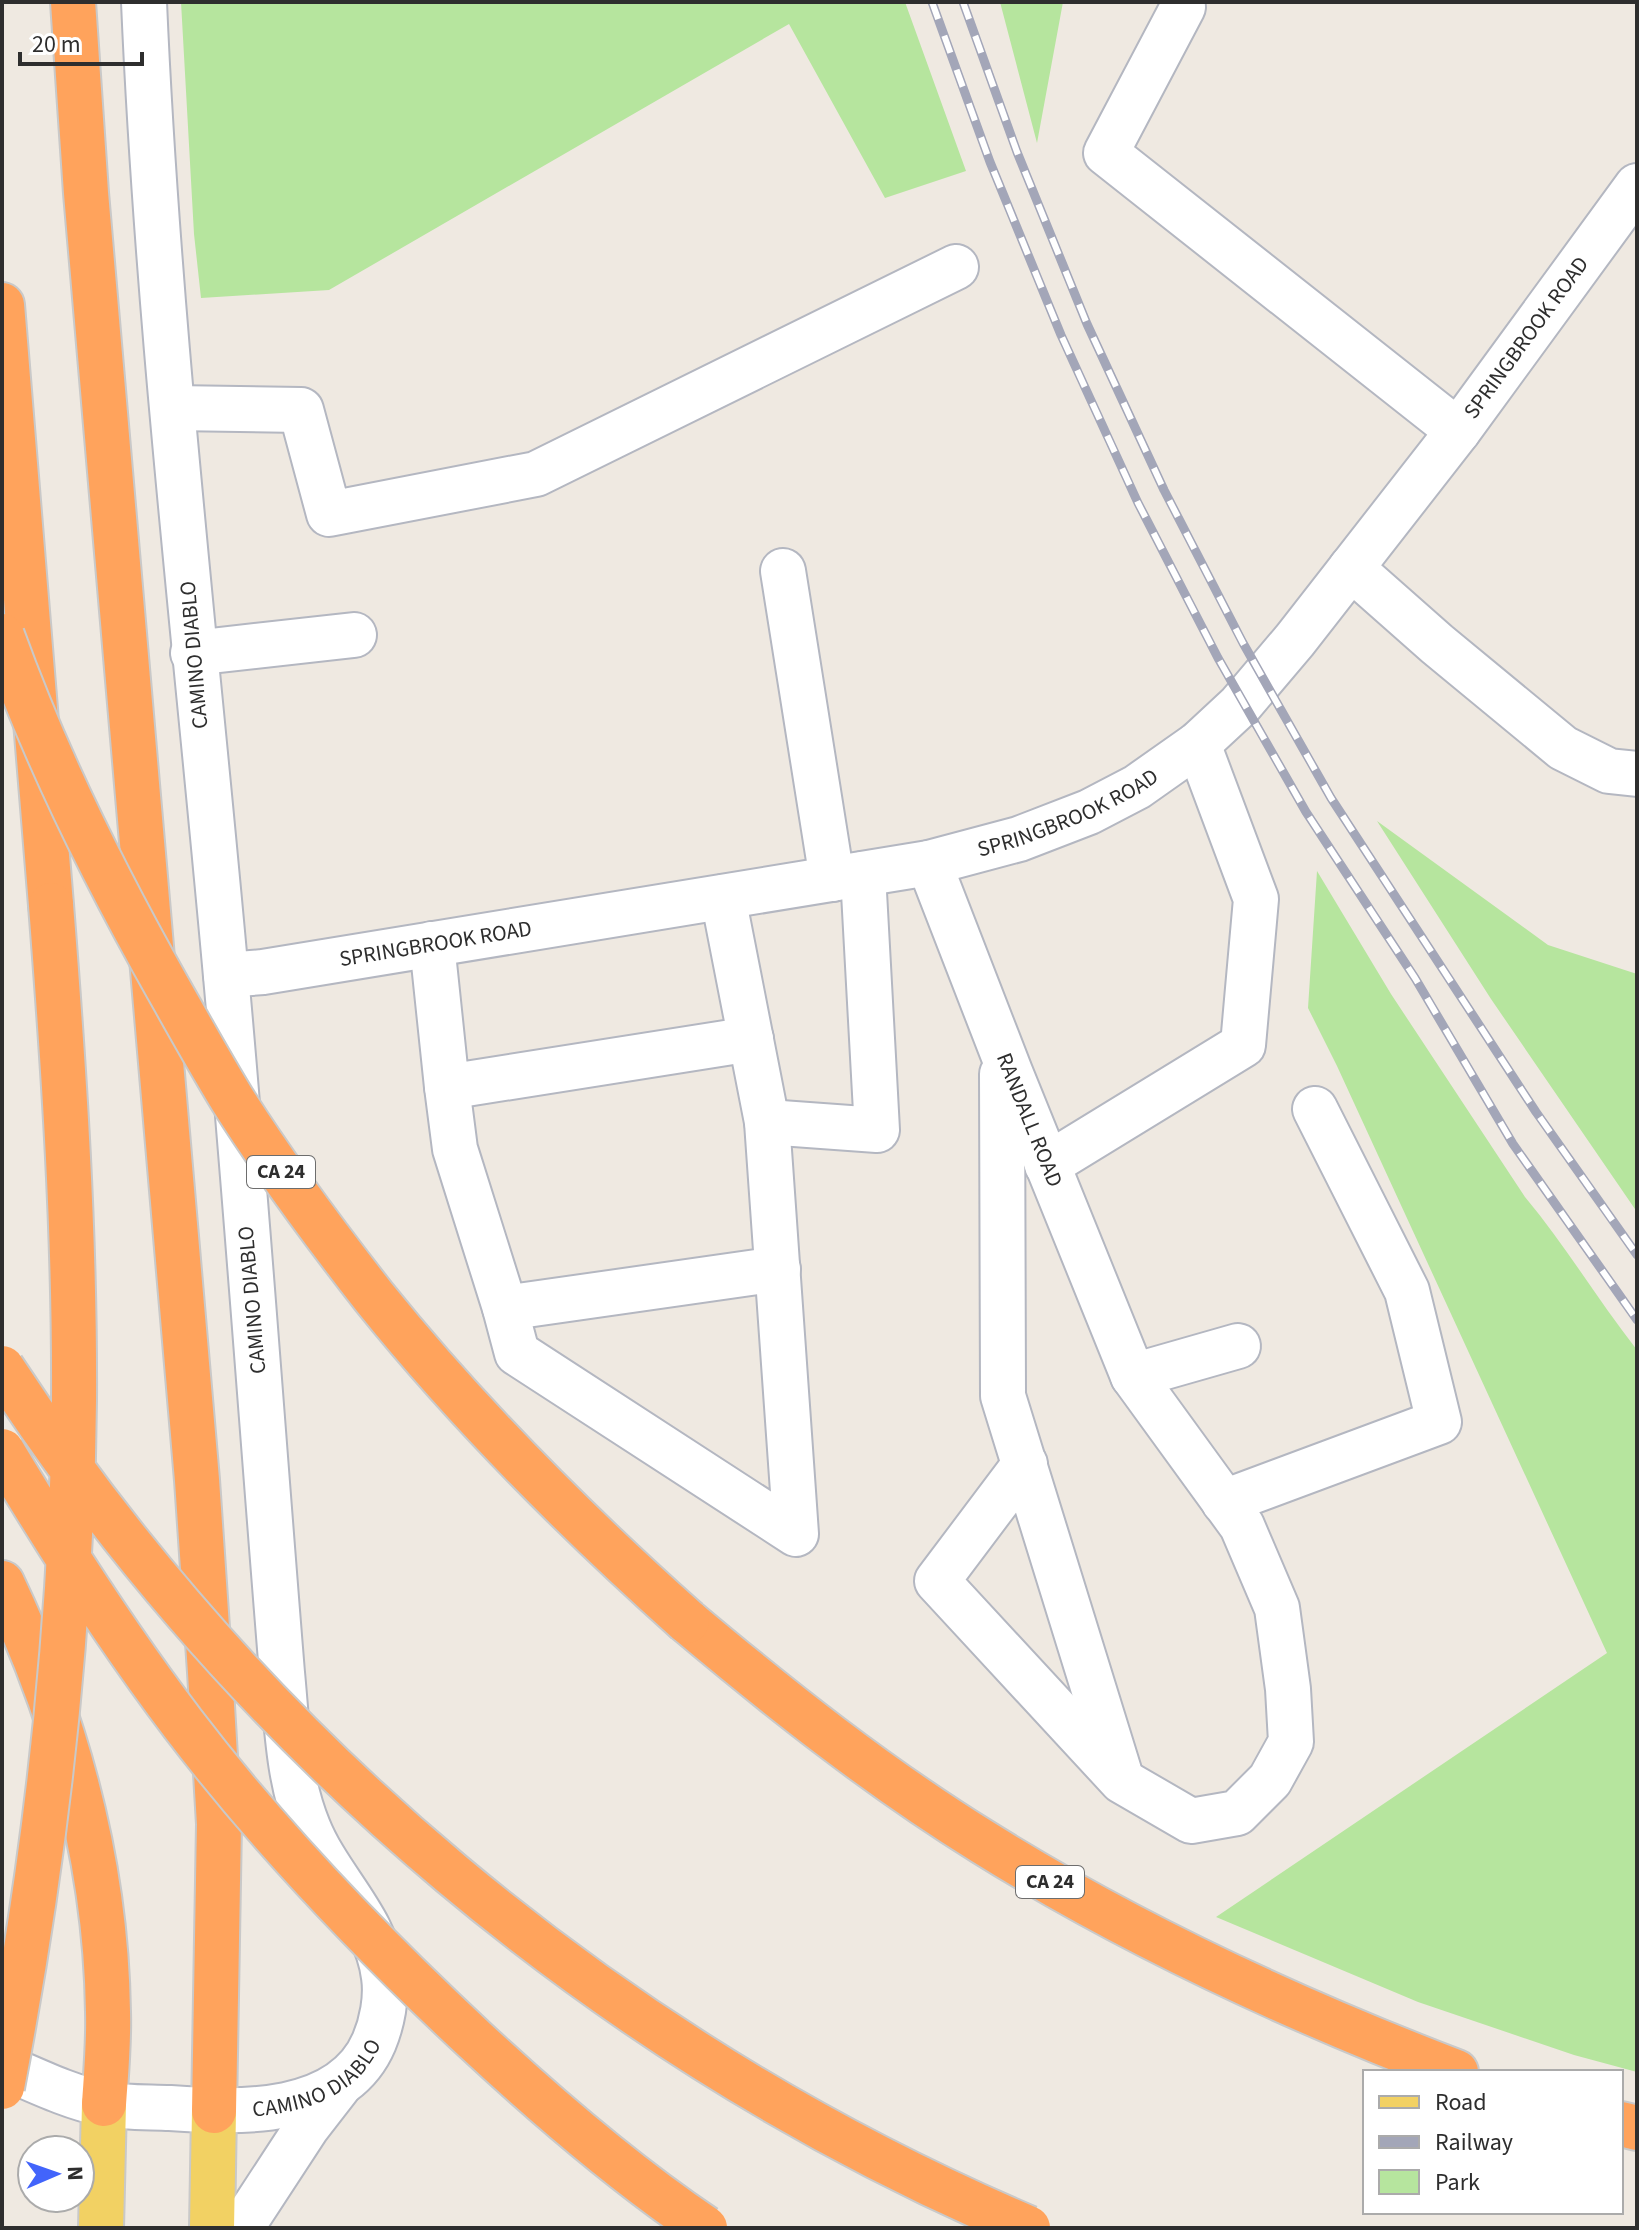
<svg xmlns="http://www.w3.org/2000/svg" width="1639" height="2230" font-family="'Source Sans 3',sans-serif">
<style>
.green{fill:#b6e59e}
.lines{fill:none;stroke-linecap:round;stroke-linejoin:round}
.minor-casing{stroke:#b4b7c1;stroke-width:48}
.major-casing{stroke:#c9c9c9;stroke-width:48}
.highway-casing{stroke:#c9c9c9;stroke-width:48}
.minor{stroke:#fff;stroke-width:44}
.major{stroke:#f2d163;stroke-width:44}
.highway{stroke:#ffa35c;stroke-width:44}
.rail-casing{stroke:#a3a6b8;stroke-width:9}
.rail{stroke:#fff;stroke-width:6;stroke-dasharray:18;stroke-linecap:butt}
.highway-bridge-casing{stroke:#c9c9c9;stroke-width:48;stroke-linecap:butt}
.highway-bridge{stroke:#ffa35c;stroke-width:44}
.labels{text-anchor:middle;dominant-baseline:central;stroke-width:6;stroke-linejoin:round;paint-order:stroke}
.shield{fill:#fff;stroke:#6d6d6d;stroke-width:2}
.shield-label{font-size:20px;font-weight:bold;fill:#2e2e2e}
.street-label{font-size:22px;fill:#2e2e2e;stroke:#fff}
</style>
<rect width="100%" height="100%" fill="#efe9e1"/>
<!-- green -->
<path class="green" d="M 181,2 L 905,2 L 966,171 L 885,198 L 789,24 L 329,290 L 201,298 L 194,234 Z
M 1000,2 L 1063,2 L 1037,143 Z
M 1377,821 L 1548,945 L 1637,974 L 1637,1212 L 1491,999 Z
M 1317,871 L 1391,994 L 1525,1197 C 1565,1245 1598,1300 1637,1350 L 1637,2072 L 1574,2055 L 1418,2002 L 1216,1917 L 1607,1653 L 1337,1066 L 1308,1008 Z"/>
<g class="lines">
<!-- minor casing -->
<g class="minor-casing">
<g id="minor">
<path d="M 1183,7 L 1106,153 L 1458,431"/>
<path d="M 173,408 L 301,410 L 329,514 L 536,474 L 956,267"/>
<path d="M 1351,568 L 1437,644 L 1563,748 L 1609,771 L 1637,774"/>
<path d="M 783,571 L 832,879"/>
<path d="M 193,653 L 354,635"/>
<path id="s1" d="M 929,863 L 1010,1072 L 1133,1376 L 1242,1526 L 1277,1608 L 1288,1689 L 1291,1742 L 1270,1780 L 1237,1813 L 1191,1821 L 1122,1781 L 937,1581 L 1025,1464"/>
<path d="M 432,944 L 447,1087 L 751,1039"/>
<path id="s2" d="M 226,975 L 263,972 L 929,863 L 1019,839 L 1089,812 L 1137,787 L 1198,744 L 1240,705 L 1295,640 L 1458,431 L 1637,186"/>
<path d="M 1002,1074 L 1003,1396 L 1119,1771"/>
<path d="M 447,1087 L 455,1149 L 505,1308 L 517,1353 L 796,1534 L 767,1122 L 723,897"/>
<path d="M 767,1122 L 877,1130 L 863,874"/>
<path d="M 1047,1165 L 1243,1045 L 1256,899 L 1198,744"/>
<path d="M 505,1308 L 778,1269"/>
<path d="M 1133,1376 L 1238,1346"/>
<path d="M 1224,1502 L 1439,1422 L 1407,1291 L 1315,1109"/>
<path id="s3" d="M 2,2066 C 35,2080 69,2097 104,2104 C 125,2108 149,2107 170,2108 C 239,2113 342,2117 374,2042 C 382,2023 387,1998 384,1977 C 377,1919 329,1880 308,1827 C 288,1779 287,1724 282,1673 C 263,1440 247,1208 226,976 C 197,651 158,328 144,2"/>
<path d="M 241,2228 L 307,2127 L 338,2087"/>
</g>
</g>
<!-- major casing -->
<g class="major-casing">
<path id="major" d="M 101,2228 L 104,2104
M 212,2228 L 214,2111"/>
</g>
<!-- highway casing -->
<g class="highway-casing">
<path id="highway" d="M 73,2 L 86,193 L 197,1480 L 210,1672 L 219,1824 L 214,2111
M 2,305 L 51,905
M 2,1583 C 66,1718 106,1863 108,2012 C 109,2043 106,2074 104,2104
M 687,1621 C 781,1700 878,1777 983,1842 C 1132,1935 1292,2009 1456,2072
M 1621,2124 L 1637,2128"/>
</g>
<!-- minor -->
<use href="#minor" class="minor"/>
<!-- major -->
<use href="#major" class="major"/>
<!-- highway -->
<use href="#highway" class="highway"/>
<!-- rail casing -->
<g class="rail-casing">
<path id="rail" d="M 932,2 L 990,162 L 1061,335 L 1138,503 L 1218,658 L 1306,812 L 1415,978 L 1513,1144 L 1637,1320
M 963,2 L 1017,152 L 1087,324 L 1164,490 L 1243,643 L 1331,798 L 1536,1112 L 1637,1255"/>
</g>
<!-- rail -->
<use href="#rail" class="rail"/>
<!-- highway-bridge casing -->
<g class="highway-bridge-casing">
<path id="highway-bridge" d="M 2,636 C 46,758 104,875 168,988 C 189,1025 210,1063 232,1099 C 275,1167 324,1233 374,1297 C 468,1414 575,1521 687,1621
M 2,1368 C 251,1748 610,2050 1028,2228
M 2,1451 C 58,1545 117,1637 183,1724 C 270,1838 371,1943 475,2040 C 547,2107 623,2173 705,2228
M 2,2087 C 45,1862 72,1631 74,1401 C 75,1235 64,1070 51,905"/>
</g>
<!-- highway-bridge -->
<use href="#highway-bridge" class="highway-bridge"/>
</g>
<g class="labels">
<!-- shield labels -->
<g class="shield">
<rect x="247" y="1156" width="68" height="32" rx="6"/>
<rect x="1016" y="1866" width="68" height="32" rx="6"/>
</g>
<g class="shield-label">
<text x="281" y="1172">CA 24</text>
<text x="1050" y="1882">CA 24</text>
</g>
<!-- street labels -->
<g class="street-label">
<text stroke="none"><textPath href="#s2" startOffset="1532">SPRINGBROOK ROAD</textPath></text>
<text transform="translate(194 655) rotate(-95)">CAMINO DIABLO</text>
<text stroke="none"><textPath href="#s2" startOffset="860">SPRINGBROOK ROAD</textPath></text>
<text stroke="none"><textPath href="#s2" startOffset="212">SPRINGBROOK ROAD</textPath></text>
<text stroke="none"><textPath href="#s1" startOffset="276">RANDALL ROAD</textPath></text>
<text transform="translate(252 1300) rotate(-95)">CAMINO DIABLO</text>
<text stroke="none"><textPath href="#s3" startOffset="332">CAMINO DIABLO</textPath></text>
</g>
</g>
<!-- border -->
<rect width="1639" height="2230" fill="none" stroke="#2e2e2e" stroke-width="8"/>
<!-- legend -->
<rect x="1363" y="2070" width="260" height="144" fill="#ffffff" stroke="#ababab" stroke-width="2"/>
<rect x="1379" y="2096" width="40" height="12" fill="#f2d163" stroke="#ababab" stroke-width="2"/>
<text x="1435" y="2110" font-size="24" fill="#2e2e2e">Road</text>
<rect x="1379" y="2136" width="40" height="12" fill="#a3a6b8" stroke="#ababab" stroke-width="2"/>
<text x="1435" y="2150" font-size="24" fill="#2e2e2e">Railway</text>
<rect x="1379" y="2170" width="40" height="24" fill="#b6e59e" stroke="#ababab" stroke-width="2"/>
<text x="1435" y="2190" font-size="24" fill="#2e2e2e">Park</text>
<!-- north arrow -->
<g transform="translate(56 2174) rotate(88)"><circle r="38" fill="#ffffff" stroke="#ababab" stroke-width="2"/>
<path d="M0-6L14 30L0 20L-14 30Z" fill="#4264fb"/>
<text y="-12" font-size="22" font-weight="bold" text-anchor="middle" fill="#2e2e2e">N</text>
</g>
<!-- scale -->
<path d="M20 52v12h122v-12" fill="none" stroke="#2e2e2e" stroke-width="4"/>
<text x="32" y="52" font-size="24" fill="#2e2e2e" stroke="#ffffff" stroke-width="6" paint-order="stroke">20 m</text>
</svg>
